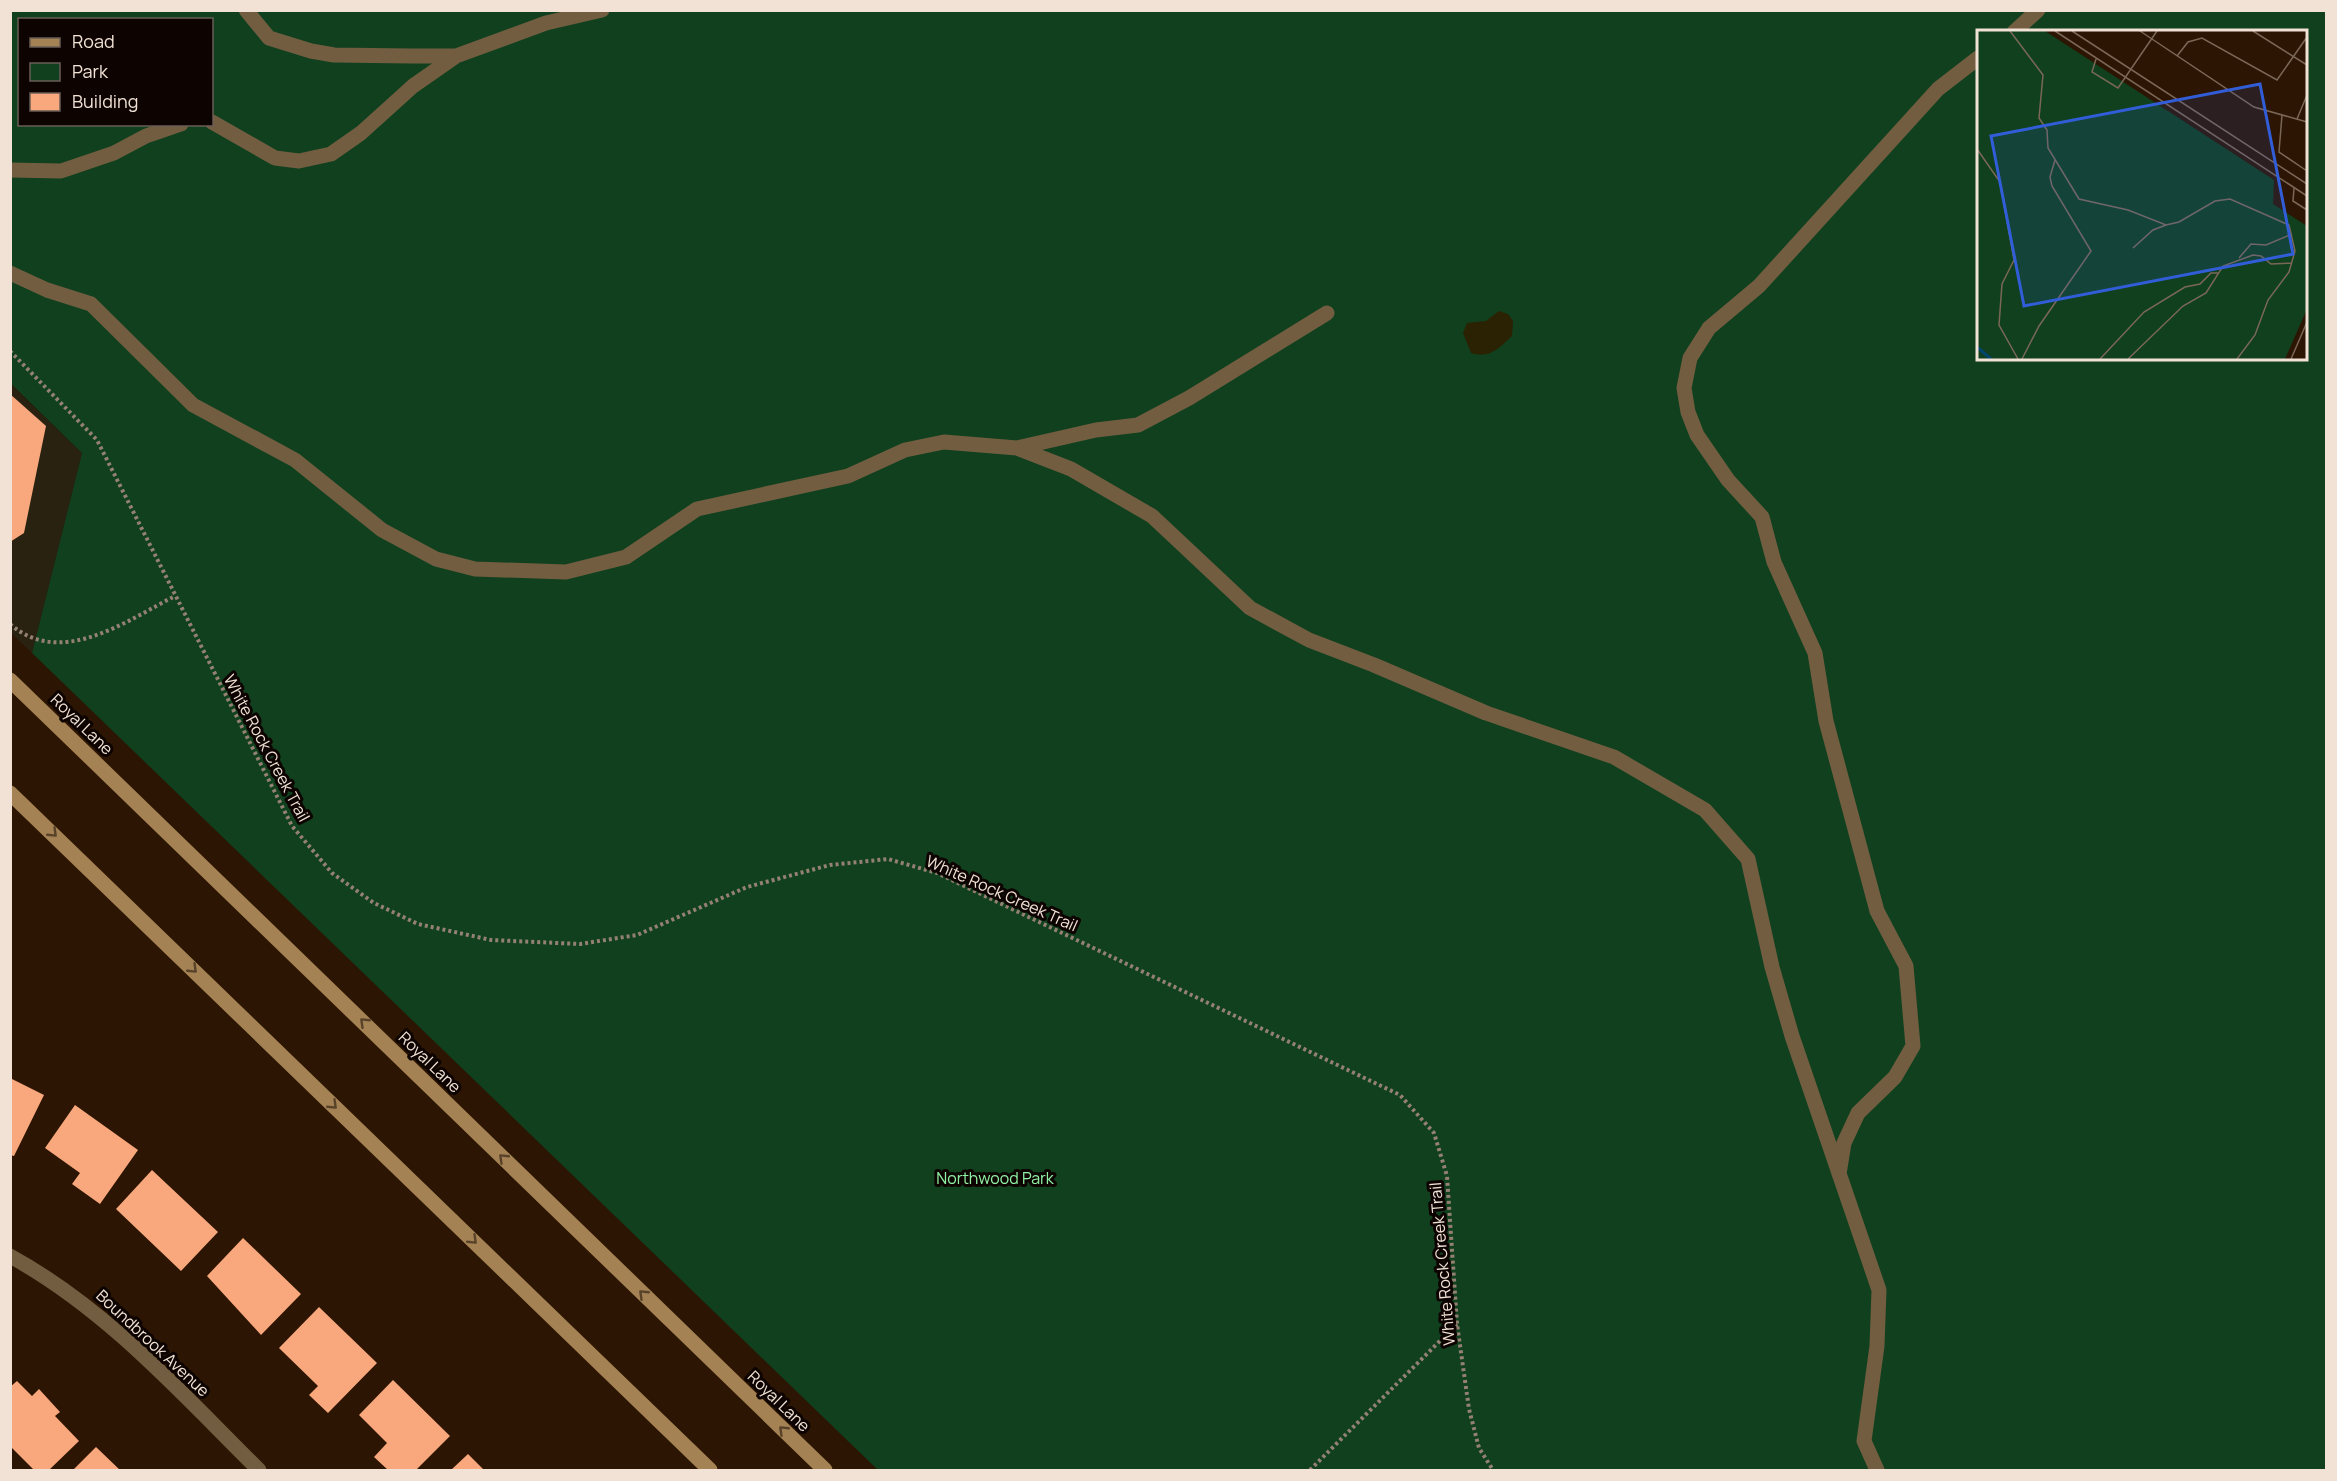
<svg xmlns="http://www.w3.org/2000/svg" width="2337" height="1481" font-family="Manrope,sans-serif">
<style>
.commercial{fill:#292211}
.green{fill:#10401e;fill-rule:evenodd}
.sand{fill:#2a2202}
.building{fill:#f9a87d}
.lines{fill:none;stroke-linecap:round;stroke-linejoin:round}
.path{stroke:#948172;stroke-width:4;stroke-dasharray:3 3;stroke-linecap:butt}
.service{stroke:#725d40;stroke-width:15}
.tertiary{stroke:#725d40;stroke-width:15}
.secondary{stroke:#a48253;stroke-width:15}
.oneway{stroke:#58432a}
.labels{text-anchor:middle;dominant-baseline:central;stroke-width:6;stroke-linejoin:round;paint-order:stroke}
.street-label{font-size:16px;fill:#f2e2d6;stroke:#0d0401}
.park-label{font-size:16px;fill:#90f2a5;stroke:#0d0401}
.inset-river{fill:none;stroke:#00456c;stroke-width:3}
.inset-road{fill:none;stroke:#7b6757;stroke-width:1.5}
.view{fill:#325dd8;fill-opacity:0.15;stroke:#325dd8;stroke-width:3}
.inset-edge{fill:none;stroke:#f2e2d6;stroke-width:3}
</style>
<rect width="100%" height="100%" fill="#2c1502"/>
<!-- commercial -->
<path class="commercial" d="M 10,384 L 82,453 L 32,653 L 11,633 Z"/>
<!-- green -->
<path class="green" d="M 10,11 L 2326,11 L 2326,1470 L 878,1470 L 32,653 L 82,453 L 11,384 ZM 20,20 L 212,20 L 212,124 L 20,124 ZM 1978,32 L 2306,32 L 2306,358 L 1978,358 Z"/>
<!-- sand -->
<path class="sand" d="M 1499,311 L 1508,314 L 1513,321 L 1512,336 C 1499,348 1490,359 1471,353 L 1463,333 L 1467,323 L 1486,321 Z"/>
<!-- building -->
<path class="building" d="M 10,394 L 46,426 L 24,533 L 10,542 Z
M 10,1078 L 44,1095 L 14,1156 L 10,1155 Z
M 75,1105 L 138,1150 L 100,1204 L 72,1184 L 80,1173 L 45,1148 Z
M 152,1170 L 218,1232 L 181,1271 L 116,1209 Z
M 243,1238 L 301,1294 L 261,1335 L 207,1276 Z
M 319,1307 L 377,1363 L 328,1413 L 309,1395 L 318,1386 L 279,1348 Z
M 393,1380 L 450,1436 L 416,1470 L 388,1470 L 374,1457 L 387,1443 L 359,1415 Z
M 17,1381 L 32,1396 L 39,1389 L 60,1412 L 55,1416 L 79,1441 L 49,1470 L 34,1470 L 10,1446 L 10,1387 Z
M 96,1447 L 120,1470 L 73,1470 Z
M 468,1454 L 484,1470 L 451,1470 Z"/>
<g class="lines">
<!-- path -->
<path class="path" d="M 10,351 L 97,440 L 292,826 L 332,873 L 374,903 L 418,924 L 491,940 L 580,944 L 637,935 L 747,887 L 830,865 L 888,859 L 937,873 L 1400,1095 L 1434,1133 L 1447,1176 L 1457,1324 L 1469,1409 L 1479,1448 L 1493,1470
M 10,624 C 61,669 128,620 175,596
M 1310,1470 L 1457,1324"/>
<!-- service -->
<path class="service" d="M 246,10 L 269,38 L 311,51 L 334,55 L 411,56 L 456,56 L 546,23 L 602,10
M 2014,32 L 2038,10
M 212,122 L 275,158 L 299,161 L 331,154 L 361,133 L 413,86 L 456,56
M 10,170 L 61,171 L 114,153 L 146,136 L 181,124
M 10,273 L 47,290 L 91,304 L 193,405 L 295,460 L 382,530 L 436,559 L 475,569 L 566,572 L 626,557 L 697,509 L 848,476 L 905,450 L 944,442 L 1017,448 L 1071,469 L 1152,516 L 1250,608 L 1309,640 L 1374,665 L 1486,713 L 1614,757 L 1705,810 L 1748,859 L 1772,967 L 1792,1036 L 1879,1290 L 1877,1346 L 1864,1441 L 1877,1470
M 1017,448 L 1096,430 L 1138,425 L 1189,398 L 1327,313
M 1839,1174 L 1844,1143 L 1858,1113 L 1895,1077 L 1913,1046 L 1906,966 L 1877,911 L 1826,721 L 1815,653 L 1774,562 L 1762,517 L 1728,480 L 1697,435 L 1688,412 L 1684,388 L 1690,358 L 1709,328 L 1759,286 L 1938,89 L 1978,58"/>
<!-- tertiary -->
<path class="tertiary" d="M 10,1256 C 107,1309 182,1394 259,1470"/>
<!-- secondary -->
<path class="secondary" d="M 10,680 L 825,1470
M 10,793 L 710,1470"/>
</g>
<!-- one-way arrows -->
<defs><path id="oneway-chevron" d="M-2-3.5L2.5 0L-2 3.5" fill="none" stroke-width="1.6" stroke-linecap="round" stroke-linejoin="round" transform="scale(1.5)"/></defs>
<g class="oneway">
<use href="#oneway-chevron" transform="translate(53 833) rotate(44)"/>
<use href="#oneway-chevron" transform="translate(193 969) rotate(44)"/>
<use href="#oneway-chevron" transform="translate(364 1022) rotate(-136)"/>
<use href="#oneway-chevron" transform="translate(333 1105) rotate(44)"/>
<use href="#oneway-chevron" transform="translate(503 1158) rotate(-136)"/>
<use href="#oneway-chevron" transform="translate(473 1240) rotate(44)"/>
<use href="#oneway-chevron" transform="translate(643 1294) rotate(-136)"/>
<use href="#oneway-chevron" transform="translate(783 1430) rotate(-136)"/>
</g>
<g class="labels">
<!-- street labels -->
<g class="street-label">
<text transform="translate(82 724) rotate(44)">Royal Lane</text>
<text transform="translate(267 748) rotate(62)">White Rock Creek Trail</text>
<text transform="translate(1002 893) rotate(24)">White Rock Creek Trail</text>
<text transform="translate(430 1062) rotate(44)">Royal Lane</text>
<text transform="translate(1442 1264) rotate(-95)">White Rock Creek Trail</text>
<text transform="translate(153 1343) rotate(43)">Boundbrook Avenue</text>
<text transform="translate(779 1401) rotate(44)">Royal Lane</text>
</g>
<!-- park labels -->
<g class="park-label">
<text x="995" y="1178">Northwood Park</text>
</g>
</g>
<!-- overview -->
<g transform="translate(1977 30)">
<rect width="330" height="330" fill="#2c1502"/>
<path d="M 0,1 L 68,1 L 297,150 L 296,174 L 330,196 L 330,279 L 308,329 L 0,329 Z" fill="#10401e"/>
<path class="inset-river" d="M 0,317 L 14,329"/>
<path class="inset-road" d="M 33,1 L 66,45 L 62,88 L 70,100 L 71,118 L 102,169 L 151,180 L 189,195 L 202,192 L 238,171 L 253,169 L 312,195 L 318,221 L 312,242 L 291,270 L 278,305 L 260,329M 78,1 L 330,166M 95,1 L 330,154M 163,1 L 277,77 L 330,92M 276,1 L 330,35M 200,26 L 211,12 L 225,8 L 300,50 L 330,7M 119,29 L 115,42 L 141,58 L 180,1M 305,85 L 302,122 L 330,141M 320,89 L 330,65M 0,119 L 23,152 L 37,230 L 25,254 L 22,295 L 41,329M 317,158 L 316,171 L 330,180M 156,218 L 176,200 L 189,195M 262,228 L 274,214 L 289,215 L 315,204M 45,329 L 62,296 L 114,221 L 75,156 L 73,147 L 78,130M 123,329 L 167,282 L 208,257 L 223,254 L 234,243 L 241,243M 151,329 L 206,276 L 229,263 L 246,236 L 276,225 L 284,226 L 294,234 L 315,233M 314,329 L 330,292"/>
<path class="view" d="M 283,54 L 316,224 L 47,276 L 14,106 Z"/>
<rect width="330" height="330" class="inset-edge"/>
</g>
<!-- border -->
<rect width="2337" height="1481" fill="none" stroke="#f2e2d6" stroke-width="24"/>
<!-- legend -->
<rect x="18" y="18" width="195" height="108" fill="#0d0401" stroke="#695d56" stroke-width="1.5"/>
<rect x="30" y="38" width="30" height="9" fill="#a48253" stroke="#695d56" stroke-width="1.5"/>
<text x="72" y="48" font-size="18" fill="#f2e2d6">Road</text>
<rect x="30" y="63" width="30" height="18" fill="#10401e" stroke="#695d56" stroke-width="1.5"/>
<text x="72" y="78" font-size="18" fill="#f2e2d6">Park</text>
<rect x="30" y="93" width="30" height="18" fill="#f9a87d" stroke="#695d56" stroke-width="1.5"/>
<text x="72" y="108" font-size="18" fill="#f2e2d6">Building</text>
</svg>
